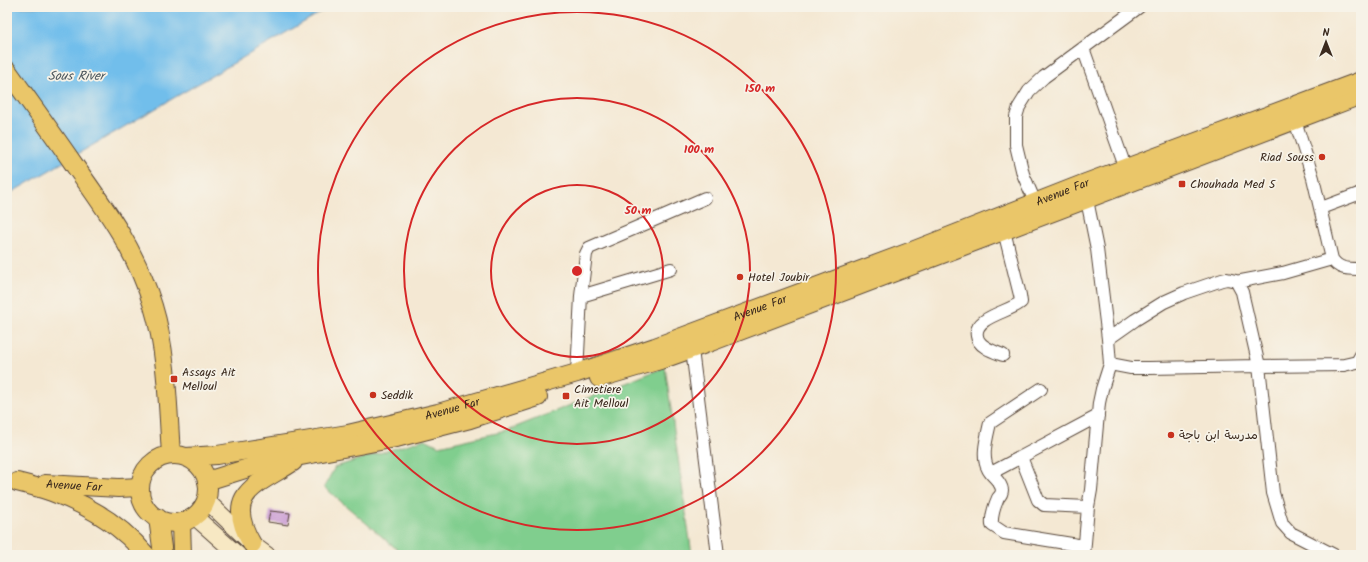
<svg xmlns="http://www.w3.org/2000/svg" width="1368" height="562" font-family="Kalam,'Playpen Sans Arabic',sans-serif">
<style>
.green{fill:#80ce8e;stroke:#5e7c56}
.water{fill:#71beeb;stroke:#567484}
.building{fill:#c898d3}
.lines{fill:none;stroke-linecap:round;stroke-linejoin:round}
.street-casing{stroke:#574639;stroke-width:14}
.secondary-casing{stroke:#574639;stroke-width:18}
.primary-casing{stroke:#574639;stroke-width:20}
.street{stroke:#fff;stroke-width:12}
.secondary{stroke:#f7e8c3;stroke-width:16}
.primary{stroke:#eac669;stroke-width:18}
.ring{fill:none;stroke:#d62828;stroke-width:2}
.poi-dot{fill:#c8321e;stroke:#f7f3e8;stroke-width:1.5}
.labels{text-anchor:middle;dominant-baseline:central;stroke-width:3.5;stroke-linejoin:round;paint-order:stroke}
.poi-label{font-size:12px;fill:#3b2a1e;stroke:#f7f3e8;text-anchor:start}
.street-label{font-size:12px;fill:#3b2a1e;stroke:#f7f3e8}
.water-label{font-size:13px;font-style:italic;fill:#4b565c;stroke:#f7f3e8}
.centre{fill:#d62828;stroke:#f7f3e8;stroke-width:2}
.ring-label{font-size:12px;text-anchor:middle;font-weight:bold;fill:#d62828;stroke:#f7f3e8;stroke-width:3.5;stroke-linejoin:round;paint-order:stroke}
</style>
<rect width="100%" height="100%" fill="#f7f3e8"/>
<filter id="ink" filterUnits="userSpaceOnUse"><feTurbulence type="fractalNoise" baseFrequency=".025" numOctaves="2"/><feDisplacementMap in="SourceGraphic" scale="8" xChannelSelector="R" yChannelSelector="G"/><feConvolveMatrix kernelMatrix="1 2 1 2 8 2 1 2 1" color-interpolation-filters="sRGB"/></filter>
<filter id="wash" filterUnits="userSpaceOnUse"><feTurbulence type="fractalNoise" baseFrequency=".012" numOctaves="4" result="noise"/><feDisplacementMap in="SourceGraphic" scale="16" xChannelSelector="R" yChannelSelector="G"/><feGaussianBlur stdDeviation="0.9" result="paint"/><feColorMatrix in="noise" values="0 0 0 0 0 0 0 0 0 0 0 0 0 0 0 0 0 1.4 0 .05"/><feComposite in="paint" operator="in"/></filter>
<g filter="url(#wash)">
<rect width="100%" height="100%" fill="#f4e8d3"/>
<!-- green -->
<path class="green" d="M 665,367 L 692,555 L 398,555 L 400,552 L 324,487 L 335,467 L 425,439 L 439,446 L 506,431 Z"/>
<!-- water -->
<path class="water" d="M 7,7 L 330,7 L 7,195 Z"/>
<g id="blocks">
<!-- building -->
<path class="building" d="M 270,511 L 290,513 L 288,525 L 268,522 Z"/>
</g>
</g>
<g filter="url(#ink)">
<use href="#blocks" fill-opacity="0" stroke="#574639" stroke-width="1"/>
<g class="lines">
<!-- street casing -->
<g class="street-casing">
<path id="street" d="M 1083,48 L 1128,175
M 1293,114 L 1313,178 L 1332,259 C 1339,270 1349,269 1361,269
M 1087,200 L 1097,249 L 1108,339 L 1110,364 L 1131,368 L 1149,368 L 1259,366 L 1273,493 L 1282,523 L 1291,533 L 1334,555
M 1321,208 L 1361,193
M 1038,209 L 1023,174 L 1016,145 L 1016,117 L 1019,107 L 1029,91 L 1044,77 L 1139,7
M 1236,282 L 1283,273 L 1332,259
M 581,296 L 671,269
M 1108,339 L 1135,320 L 1164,302 L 1184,293 L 1222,280 L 1227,279 L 1236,281 L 1242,292 L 1259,366 L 1344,365 L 1357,362 L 1361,355
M 691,342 L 718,555
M 1003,355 C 995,352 978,347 977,336 C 973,317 1010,312 1021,302 L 1020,295 L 1004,231
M 577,373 L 581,296 L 586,254 L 589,248 L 705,198
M 1041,389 L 990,423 C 987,437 981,456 988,469 C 992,477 1001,481 1002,490 C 1002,493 1000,496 998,498 C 994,507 991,515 992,525 L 1004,533 L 1084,546
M 1021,457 L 1038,500 L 1044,505 L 1088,507
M 991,473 L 1098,416
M 1084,555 L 1088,507 L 1091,490 L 1099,403 L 1102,389 L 1110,364"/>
</g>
<!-- secondary casing -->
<g class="secondary-casing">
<path id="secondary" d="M 206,500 L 252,544 L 267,555
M 194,516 L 238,555"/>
</g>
<!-- primary casing -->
<g class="primary-casing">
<g id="primary">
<path d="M 7,70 C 30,102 53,134 75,166 C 108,212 136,251 153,306 C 167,351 168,408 171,455"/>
<path d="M 599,378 L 660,360 L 708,343 L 1361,95"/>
<circle cx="174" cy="489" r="34"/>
<path id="s1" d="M 186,457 L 217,455 L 348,434 L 438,413 L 577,373 L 655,347 L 912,251 L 1083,184 L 1361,81"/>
<path d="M 207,481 L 264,463 L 396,438 L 470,419 L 538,397"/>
<path d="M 17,482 C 29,485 41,488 52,492 C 88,505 122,526 146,555"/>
<path id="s2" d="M 45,484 L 119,488 L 140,487"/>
<path d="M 158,518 L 163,555"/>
<path d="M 181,522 L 182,555"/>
<path d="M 252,544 C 223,494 255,486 293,462"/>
</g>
</g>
<!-- street -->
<use href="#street" class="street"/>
<!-- secondary -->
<use href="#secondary" class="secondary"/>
<!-- primary -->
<use href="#primary" class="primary"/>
</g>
</g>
<!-- distance rings -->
<g class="ring">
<circle cx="577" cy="271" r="86"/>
<circle cx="577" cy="271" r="173"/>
<circle cx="577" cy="271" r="259"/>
</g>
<!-- markers -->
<g class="poi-dot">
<circle cx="1322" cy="157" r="4"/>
<rect x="1178" y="180" width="8" height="8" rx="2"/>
<circle cx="740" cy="277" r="4"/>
<rect x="170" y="375" width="8" height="8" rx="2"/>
<circle cx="373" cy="395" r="4"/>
<rect x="562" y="392" width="8" height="8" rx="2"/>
<circle cx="1171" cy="435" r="4"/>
</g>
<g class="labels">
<!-- poi labels -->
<g class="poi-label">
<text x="1314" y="157" text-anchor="end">Riad Souss</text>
<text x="1190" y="184">Chouhada Med 5</text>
<text x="748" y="277">Hotel Joubir</text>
<text x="182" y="372">Assays Ait<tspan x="182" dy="14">Melloul</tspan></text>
<text x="574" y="389">Cimetiere<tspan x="574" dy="14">Ait Melloul</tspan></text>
<text x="381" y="395">Seddik</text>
<text x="1179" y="435">مدرسة ابن باجة</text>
</g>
<!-- street labels -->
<g class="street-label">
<text stroke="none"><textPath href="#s1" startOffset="919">Avenue Far</textPath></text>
<text stroke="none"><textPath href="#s1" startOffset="595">Avenue Far</textPath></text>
<text stroke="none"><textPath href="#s1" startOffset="271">Avenue Far</textPath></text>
<text stroke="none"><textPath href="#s2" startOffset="29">Avenue Far</textPath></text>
</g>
<!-- water labels -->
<g class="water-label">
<text x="76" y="76">Sous River</text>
</g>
</g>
<circle cx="577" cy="271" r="6" class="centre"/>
<g class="ring-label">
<text x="760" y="92">150 m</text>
<text x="699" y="153">100 m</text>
<text x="638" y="214">50 m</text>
</g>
<!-- margin -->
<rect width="1368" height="562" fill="none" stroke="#f7f3e8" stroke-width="24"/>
<!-- north arrow -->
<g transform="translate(1326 42)" stroke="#f7f3e8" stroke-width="3" paint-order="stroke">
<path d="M0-3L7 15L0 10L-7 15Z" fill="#3b2a1e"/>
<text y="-6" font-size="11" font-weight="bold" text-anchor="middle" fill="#3b2a1e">N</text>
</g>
</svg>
